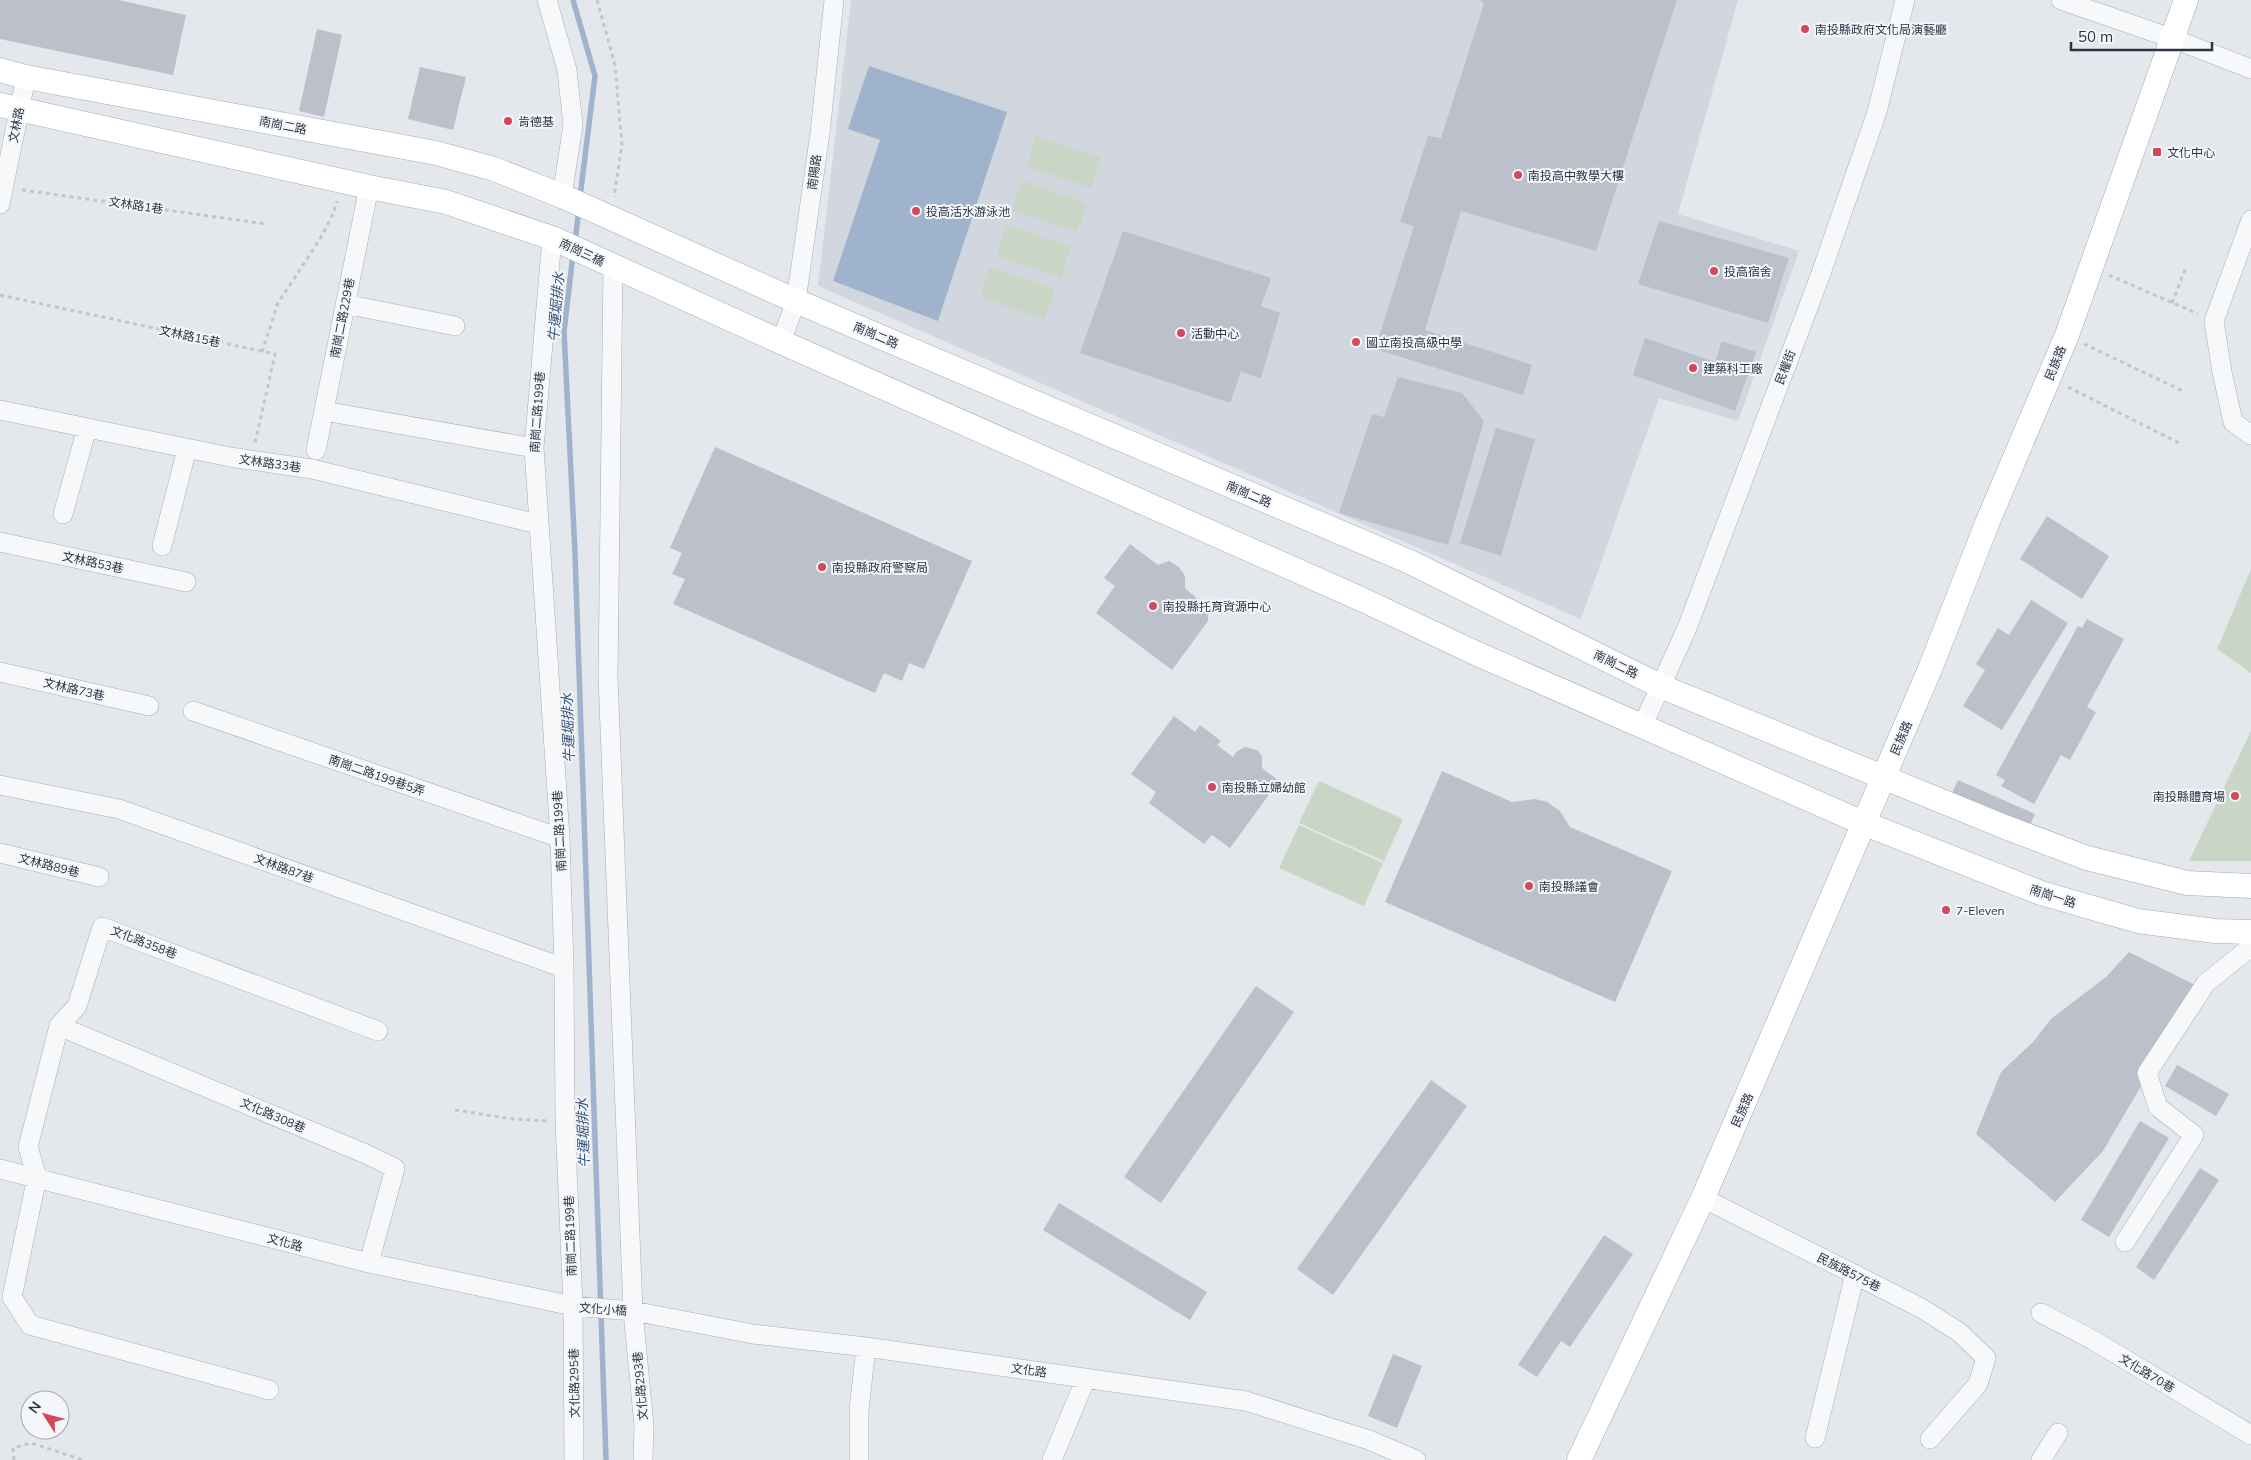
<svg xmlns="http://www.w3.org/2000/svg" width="2251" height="1460" font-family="Mulish,'Noto Sans TC',sans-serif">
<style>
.built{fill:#d2d6de}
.green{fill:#c9d6c5}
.water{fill:#9fb4cc}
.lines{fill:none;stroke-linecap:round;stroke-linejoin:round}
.stream{stroke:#9fb4cc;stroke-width:5.5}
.building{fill:#bbc0ca}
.minor-casing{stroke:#a9aeb7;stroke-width:20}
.major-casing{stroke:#a3abb8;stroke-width:25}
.path{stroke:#c2c5cb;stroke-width:3;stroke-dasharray:4 4;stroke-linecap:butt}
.minor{stroke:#f7f8fa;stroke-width:19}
.major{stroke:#fff;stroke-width:24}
.poi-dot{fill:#d1495b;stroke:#f4f6f9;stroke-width:2}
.labels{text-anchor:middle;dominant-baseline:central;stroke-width:4;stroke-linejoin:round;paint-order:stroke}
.poi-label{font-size:12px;fill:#2b3445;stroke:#f4f6f9;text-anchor:start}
.street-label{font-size:12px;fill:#2b3445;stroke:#f4f6f9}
.water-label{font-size:14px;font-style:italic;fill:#34527a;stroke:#f4f6f9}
</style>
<rect width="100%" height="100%" fill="#e4e7ec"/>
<!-- built -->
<path class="built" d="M 851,0 L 1738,0 L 1678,214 L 1799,251 L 1738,421 L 1659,398 L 1581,619 L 818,286 Z"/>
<!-- green -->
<path class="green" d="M 1036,136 L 1101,158 L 1091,188 L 1026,166 Z
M 1022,181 L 1087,203 L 1077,232 L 1012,210 Z
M 1006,225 L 1071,247 L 1061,277 L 996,255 Z
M 990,267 L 1055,289 L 1045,319 L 980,297 Z
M 2251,569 L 2251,673 L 2217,649 Z
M 2251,731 L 2251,861 L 2189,861 Z
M 1319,781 L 1403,819 L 1384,861 L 1299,823 Z
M 1299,825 L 1383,863 L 1364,906 L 1279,868 Z"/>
<!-- water -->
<path class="water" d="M 869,66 L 1007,112 L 938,321 L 833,281 L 880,140 L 848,129 Z"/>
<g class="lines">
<!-- stream -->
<path class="stream" d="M 573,0 L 595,76 L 580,197
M 575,242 L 579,209
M 573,254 L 564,332 L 575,553 L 606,1460"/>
</g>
<!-- building -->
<path class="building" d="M 0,0 L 119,0 L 186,15 L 173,75 L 0,39 Z
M 1481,0 L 1677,0 L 1596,251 L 1461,211 L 1425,330 L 1532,365 L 1523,395 L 1375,349 L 1414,226 L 1400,222 L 1428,136 L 1441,138 L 1484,4 Z
M 317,29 L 342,35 L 324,117 L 299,111 Z
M 420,67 L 466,77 L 453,130 L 408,119 Z
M 1659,221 L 1789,258 L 1768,323 L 1638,284 Z
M 1123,231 L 1271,278 L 1261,306 L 1280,313 L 1261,378 L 1241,372 L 1230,403 L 1080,353 Z
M 1645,338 L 1715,362 L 1722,341 L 1756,352 L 1735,411 L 1633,375 Z
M 1398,377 L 1462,393 L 1484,421 L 1448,545 L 1339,513 L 1372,414 L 1384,417 Z
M 1496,428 L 1535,439 L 1501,556 L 1460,543 Z
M 715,447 L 972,561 L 924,669 L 909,663 L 902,681 L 884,673 L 875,693 L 673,604 L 685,579 L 672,574 L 682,553 L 670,548 Z
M 2047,516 L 2109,556 L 2082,599 L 2020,559 Z
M 1130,544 L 1158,565 L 1169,561 L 1179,567 L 1185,576 L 1185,588 L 1208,608 L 1208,621 L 1172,670 L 1096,613 L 1115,586 L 1104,578 Z
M 2031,600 L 2068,623 L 2002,730 L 1963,706 L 1985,670 L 1976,664 L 1998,628 L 2009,635 Z
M 2087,619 L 2124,639 L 2087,707 L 2096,712 L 2070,760 L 2061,755 L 2034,804 L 2001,786 L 2005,780 L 1996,775 L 2078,626 L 2082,628 Z
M 1174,716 L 1195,732 L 1200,725 L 1221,741 L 1217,745 L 1233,757 L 1236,752 L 1245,747 L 1257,750 L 1262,756 L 1262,768 L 1279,781 L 1230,848 L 1212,835 L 1204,844 L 1149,803 L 1156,792 L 1131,774 Z
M 1442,771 L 1512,802 L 1535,799 L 1547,802 L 1560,811 L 1570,827 L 1672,871 L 1615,1002 L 1385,902 Z
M 1958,780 L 2035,814 L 2029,827 L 1952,793 Z
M 2129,952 L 2199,987 L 2103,1151 L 2055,1202 L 1976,1134 L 2001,1072 L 2033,1042 L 2051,1019 L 2106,977 Z
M 1256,986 L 1294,1012 L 1161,1203 L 1124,1177 Z
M 2177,1065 L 2229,1094 L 2216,1116 L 2165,1086 Z
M 1431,1080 L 1467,1106 L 1333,1295 L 1297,1269 Z
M 2140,1121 L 2169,1138 L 2109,1237 L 2081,1220 Z
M 2200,1168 L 2219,1180 L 2154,1280 L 2136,1267 Z
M 1059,1203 L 1207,1292 L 1190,1320 L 1043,1230 Z
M 1604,1235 L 1633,1254 L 1570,1347 L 1561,1341 L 1537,1377 L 1518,1365 Z
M 1393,1354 L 1422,1366 L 1397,1428 L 1368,1416 Z"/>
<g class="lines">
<!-- minor casing -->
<g class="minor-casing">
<path id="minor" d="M 547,0 L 567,70 L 573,125 L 562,196
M 2061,0 L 2174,39 L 2251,69
M 0,204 L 26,77
M 2251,220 L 2214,321 L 2222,372 L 2233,422 L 2251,435
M 552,238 L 534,448 L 560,838 L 564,968 L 565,1121 L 573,1306 L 574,1460
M 613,266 L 608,677 L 633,1311 L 644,1426 L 643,1460
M 345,304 L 455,326
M 781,342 L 796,301 L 820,133 L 834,0
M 0,410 L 230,457 L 312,469 L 538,524
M 324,411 L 534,448
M 316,450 L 369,187
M 63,514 L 87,428
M 0,542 L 186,582
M 162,546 L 187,449
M 0,672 L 149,706
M 193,711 L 560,838
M 1642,727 L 1687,628 L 1820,276 L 1877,112 L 1905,0
M 0,785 L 119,809 L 564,968
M 0,853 L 99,877
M 59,1026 L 366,1154 L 395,1168 L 369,1263
M 0,1169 L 369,1263 L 573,1306 L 633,1311 L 753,1334 L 866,1347 L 1246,1401 L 1369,1440 L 1416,1460
M 1703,1198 L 1921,1308 L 1959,1332 L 1986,1358 L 1978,1384 L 1930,1439
M 2125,1242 L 2194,1135 L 2158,1107 L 2147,1073 L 2206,983 L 2251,947
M 2041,1313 L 2093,1340 L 2251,1435
M 269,1390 L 30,1325 L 12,1297 L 37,1177 L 28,1147 L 59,1026 L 77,1006 L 102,927 L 378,1031
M 1815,1438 L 1855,1274
M 859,1460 L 859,1410 L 866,1347
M 1052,1460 L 1086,1378
M 2041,1460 L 2058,1433"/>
</g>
<!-- major casing -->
<g class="major-casing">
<path id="major" d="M 0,70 L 26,77 L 436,153 L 494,169 L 562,196 L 796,301 L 1410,562 L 1660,686 L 2005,827 L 2087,858 L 2187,883 L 2251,886
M 0,105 L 369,187 L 446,202 L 552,238 L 781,342 L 1361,599 L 1471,651 L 1863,823 L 2041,893 L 2138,921 L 2215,931 L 2251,932
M 1579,1460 L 1703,1198 L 1930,669 L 1988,521 L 2067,335 L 2186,0"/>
</g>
<!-- path -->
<path class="path" d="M 597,0 L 615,65 L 622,145 L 614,197
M 22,190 L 267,224
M 2109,275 L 2198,314
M 0,295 L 275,354 L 255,443
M 2172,303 L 2186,267
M 2084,344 L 2185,392
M 262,352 L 278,303 L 320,239 L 333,214 L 337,201
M 2068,387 L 2179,443
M 455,1110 L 513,1119 L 547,1121
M 14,1460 L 13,1448 L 31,1443 L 83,1460"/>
<!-- minor -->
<use href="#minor" class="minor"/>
<!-- major -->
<use href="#major" class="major"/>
</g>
<!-- markers -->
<g class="poi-dot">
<circle cx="1805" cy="29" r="5"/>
<circle cx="508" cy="121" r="5"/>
<rect x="2152" y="147" width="10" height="10" rx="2.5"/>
<circle cx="1518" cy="175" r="5"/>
<circle cx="916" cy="211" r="5"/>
<circle cx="1714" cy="271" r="5"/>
<circle cx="1181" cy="333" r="5"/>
<circle cx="1356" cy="342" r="5"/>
<circle cx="1693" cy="368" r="5"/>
<circle cx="822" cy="567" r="5"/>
<circle cx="1153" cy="606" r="5"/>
<circle cx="1212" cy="787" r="5"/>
<circle cx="2235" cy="796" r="5"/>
<circle cx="1529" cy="886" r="5"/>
<circle cx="1946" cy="910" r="5"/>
</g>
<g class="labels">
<!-- poi labels -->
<g class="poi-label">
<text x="1815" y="29">南投縣政府文化局演藝廳</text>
<text x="518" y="121">肯德基</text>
<text x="2167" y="152">文化中心</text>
<text x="1528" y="175">南投高中教學大樓</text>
<text x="926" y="211">投高活水游泳池</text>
<text x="1724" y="271">投高宿舍</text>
<text x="1191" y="333">活動中心</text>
<text x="1366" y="342">國立南投高級中學</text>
<text x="1703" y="368">建築科工廠</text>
<text x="832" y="567">南投縣政府警察局</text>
<text x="1163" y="606">南投縣托育資源中心</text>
<text x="1222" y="787">南投縣立婦幼館</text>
<text x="2225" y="796" text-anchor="end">南投縣體育場</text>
<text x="1539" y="886">南投縣議會</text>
<text x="1956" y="910">7-Eleven</text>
</g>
<!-- street labels -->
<g class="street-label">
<text transform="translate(16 125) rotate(-79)">文林路</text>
<text transform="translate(283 125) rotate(11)">南崗二路</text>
<text transform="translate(814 172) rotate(-82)">南陽路</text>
<text transform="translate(136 205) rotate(8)">文林路1巷</text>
<text transform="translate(582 252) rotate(25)">南崗三橋</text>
<text transform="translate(342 318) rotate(-79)">南崗二路229巷</text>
<text transform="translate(876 335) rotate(23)">南崗二路</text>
<text transform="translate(190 336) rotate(12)">文林路15巷</text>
<text transform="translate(2055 363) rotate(-68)">民族路</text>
<text transform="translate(1785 367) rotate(-69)">民權街</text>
<text transform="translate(537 412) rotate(-86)">南崗二路199巷</text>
<text transform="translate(270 463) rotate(8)">文林路33巷</text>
<text transform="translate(1249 494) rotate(23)">南崗二路</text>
<text transform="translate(93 562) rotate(12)">文林路53巷</text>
<text transform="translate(1616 664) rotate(26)">南崗二路</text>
<text transform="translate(74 689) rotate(13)">文林路73巷</text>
<text transform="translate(1901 738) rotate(-67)">民族路</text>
<text transform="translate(377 775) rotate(19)">南崗二路199巷5弄</text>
<text transform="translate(559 831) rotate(-93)">南崗二路199巷</text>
<text transform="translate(49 865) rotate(14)">文林路89巷</text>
<text transform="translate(284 868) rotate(20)">文林路87巷</text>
<text transform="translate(2053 896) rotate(18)">南崗一路</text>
<text transform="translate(144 942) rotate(21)">文化路358巷</text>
<text transform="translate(1742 1110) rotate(-66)">民族路</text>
<text transform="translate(273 1115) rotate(23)">文化路308巷</text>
<text transform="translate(570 1236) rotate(-92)">南崗二路199巷</text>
<text transform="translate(285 1242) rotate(15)">文化路</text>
<text transform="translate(1849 1272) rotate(27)">民族路575巷</text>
<text transform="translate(603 1309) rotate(4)">文化小橋</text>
<text transform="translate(1029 1370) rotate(8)">文化路</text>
<text transform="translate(2147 1373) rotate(31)">文化路70巷</text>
<text transform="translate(574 1383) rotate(-91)">文化路295巷</text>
<text transform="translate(640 1386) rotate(-95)">文化路293巷</text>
</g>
<!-- water labels -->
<g class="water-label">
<text transform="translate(556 307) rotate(-85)">牛運堀排水</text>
<text transform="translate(568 728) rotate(-92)">牛運堀排水</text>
<text transform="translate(583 1133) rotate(-92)">牛運堀排水</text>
</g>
</g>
<!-- north arrow -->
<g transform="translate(45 1415) rotate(306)"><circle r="24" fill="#f4f6f9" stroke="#a4a8b1"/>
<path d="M0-4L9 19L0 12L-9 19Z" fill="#d1495b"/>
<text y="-8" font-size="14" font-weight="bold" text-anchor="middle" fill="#2b3445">N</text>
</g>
<!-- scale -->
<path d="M2071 42v8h141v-8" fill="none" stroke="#2b3445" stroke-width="2.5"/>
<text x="2078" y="42" font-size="15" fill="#2b3445" stroke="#f4f6f9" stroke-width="4" paint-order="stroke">50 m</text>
</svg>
